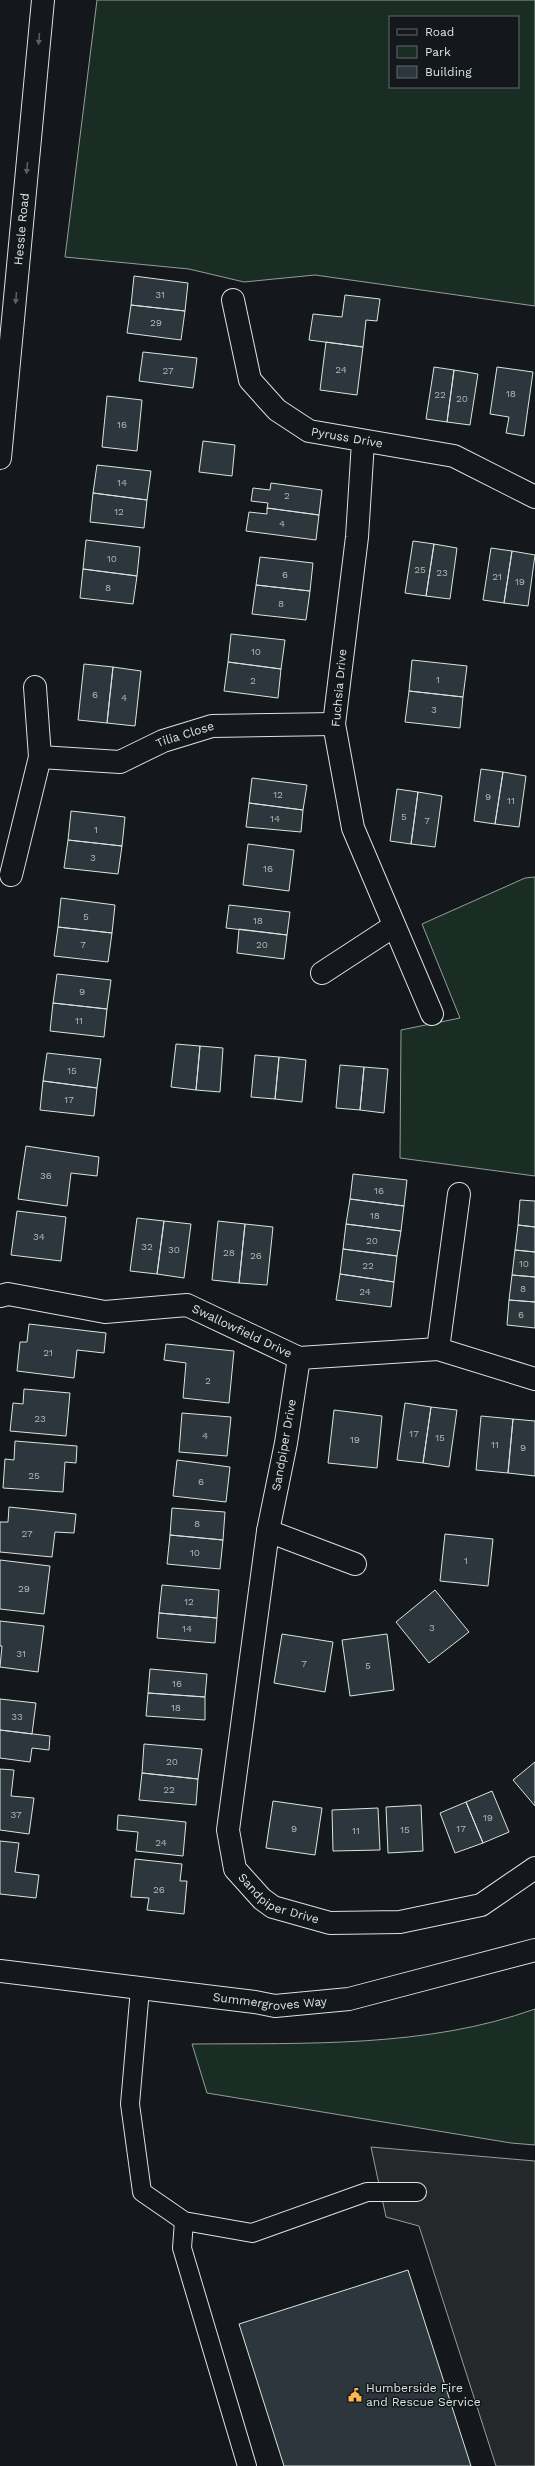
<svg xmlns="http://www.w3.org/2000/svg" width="535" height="2466" font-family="'Work Sans',sans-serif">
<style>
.green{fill:#1a2d24;stroke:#939e99;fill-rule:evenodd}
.parking{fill:#24282b;stroke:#939e99}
.building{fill:#2c363c;stroke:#d8e6dc}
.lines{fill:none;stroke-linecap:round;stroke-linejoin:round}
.service-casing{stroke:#d8e6dc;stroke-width:20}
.minor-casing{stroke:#d8e6dc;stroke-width:24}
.tertiary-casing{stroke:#d8e6dc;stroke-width:24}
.service{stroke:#14181c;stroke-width:18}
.minor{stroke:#14181c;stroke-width:22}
.tertiary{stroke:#14181c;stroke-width:22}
.oneway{fill:#59605f}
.labels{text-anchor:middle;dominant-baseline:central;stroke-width:3;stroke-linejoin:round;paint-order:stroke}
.number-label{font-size:10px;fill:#adbab4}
.street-label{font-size:12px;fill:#d8e6dc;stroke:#14181c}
.poi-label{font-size:12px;fill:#d8e6dc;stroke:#14181c;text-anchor:start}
</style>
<rect width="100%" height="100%" fill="#14181c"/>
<!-- green -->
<path class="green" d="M 97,0 L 535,0 L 535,306 L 315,275 L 244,282 L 189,269 L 65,257 ZM 390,17 L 518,17 L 518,87 L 390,87 Z
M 535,877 L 535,1176 L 400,1158 L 401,1030 L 460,1018 L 422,924 L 525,878 Z
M 535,2009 L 535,2145 L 511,2143 L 207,2093 L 192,2044 C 306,2043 426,2048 535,2009 Z"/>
<!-- parking -->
<path class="parking" d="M 371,2147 L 535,2161 L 535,2466 L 496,2466 L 419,2226 L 386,2217 Z"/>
<!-- building -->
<path class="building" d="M 134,276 L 188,283 L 185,311 L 131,305 Z
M 345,295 L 380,299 L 377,321 L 366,320 L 363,347 L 309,340 L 313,314 L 342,317 Z
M 131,305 L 185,311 L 181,340 L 127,333 Z
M 326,342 L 363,347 L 357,395 L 320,390 Z
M 143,352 L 197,358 L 193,388 L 139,381 Z
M 434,367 L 454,370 L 447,422 L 426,419 Z
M 497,367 L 533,372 L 524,436 L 506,433 L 509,417 L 490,414 Z
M 454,370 L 478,374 L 470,425 L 447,422 Z
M 107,396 L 142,400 L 137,451 L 102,447 Z
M 203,441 L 235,445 L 232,476 L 199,472 Z
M 97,465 L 151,471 L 147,500 L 93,493 Z
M 271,483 L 322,490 L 319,515 L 267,508 L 268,503 L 251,501 L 253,488 L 270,490 Z
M 93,493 L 147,500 L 144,528 L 90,522 Z
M 267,508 L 319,515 L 316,540 L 246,531 L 249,512 L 267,514 Z
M 86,540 L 140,547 L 137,576 L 83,569 Z
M 413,541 L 434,544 L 426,596 L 405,593 Z
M 434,544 L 457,548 L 450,599 L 426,596 Z
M 491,548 L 512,551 L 504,603 L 483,600 Z
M 512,551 L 535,555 L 528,606 L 504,603 Z
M 260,557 L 313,563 L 310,591 L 256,585 Z
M 83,569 L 137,576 L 133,604 L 80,598 Z
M 256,585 L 310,591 L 306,620 L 252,614 Z
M 231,634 L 285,640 L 281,669 L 228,662 Z
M 412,660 L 467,666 L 463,697 L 409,691 Z
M 228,662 L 281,669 L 278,698 L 224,691 Z
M 84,664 L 113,667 L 107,723 L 78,720 Z
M 113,667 L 141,671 L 135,726 L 107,723 Z
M 409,691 L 463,697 L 460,728 L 405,722 Z
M 481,769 L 503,772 L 495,824 L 474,821 Z
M 503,772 L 526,776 L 519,827 L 495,824 Z
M 252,778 L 307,785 L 303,810 L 249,803 Z
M 397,789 L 418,792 L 411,844 L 390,841 Z
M 418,792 L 442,796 L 435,847 L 411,844 Z
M 249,803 L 303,810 L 301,832 L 246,827 Z
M 71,811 L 125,817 L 122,846 L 68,840 Z
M 68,840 L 122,846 L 118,874 L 64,868 Z
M 248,844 L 294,850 L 289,891 L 243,885 Z
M 61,898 L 115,905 L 112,933 L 58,927 Z
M 229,905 L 290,912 L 287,935 L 226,928 Z
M 58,927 L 112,933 L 108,962 L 54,956 Z
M 239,929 L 287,935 L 284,959 L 237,953 Z
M 57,974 L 111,980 L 107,1009 L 53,1003 Z
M 53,1003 L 107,1009 L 104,1037 L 50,1031 Z
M 176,1044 L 200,1046 L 196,1090 L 171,1087 Z
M 200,1046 L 223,1048 L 220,1092 L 196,1090 Z
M 47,1053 L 101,1059 L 97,1088 L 43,1081 Z
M 255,1055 L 279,1057 L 275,1099 L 251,1097 Z
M 279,1057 L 306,1060 L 302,1102 L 275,1099 Z
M 340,1065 L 364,1067 L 360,1110 L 336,1108 Z
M 364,1067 L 388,1069 L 384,1113 L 360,1110 Z
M 43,1081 L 97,1088 L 94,1116 L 40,1110 Z
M 26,1146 L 99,1157 L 97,1176 L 71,1173 L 67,1206 L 18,1199 Z
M 353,1174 L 407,1180 L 404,1206 L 350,1199 Z
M 350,1199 L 404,1206 L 401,1231 L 346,1224 Z
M 520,1200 L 535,1201 L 535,1227 L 518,1225 Z
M 17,1211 L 66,1217 L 61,1261 L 11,1255 Z
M 137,1218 L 164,1221 L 157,1274 L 130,1271 Z
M 164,1221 L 191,1224 L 184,1278 L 157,1274 Z
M 218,1221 L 245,1224 L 239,1283 L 212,1280 Z
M 245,1224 L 273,1227 L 267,1285 L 239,1283 Z
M 346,1224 L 401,1231 L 397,1256 L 343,1249 Z
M 518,1225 L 535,1227 L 535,1252 L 515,1250 Z
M 343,1249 L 397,1256 L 394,1282 L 340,1274 Z
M 515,1250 L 535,1252 L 535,1277 L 512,1275 Z
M 340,1274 L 394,1282 L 391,1307 L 336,1300 Z
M 512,1275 L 535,1277 L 535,1302 L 509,1300 Z
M 509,1300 L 535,1302 L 535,1328 L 507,1325 Z
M 29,1324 L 106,1333 L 104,1353 L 77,1350 L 74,1378 L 17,1371 L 20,1342 L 27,1342 Z
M 166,1344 L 234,1351 L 229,1403 L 183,1398 L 186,1363 L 164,1360 Z
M 24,1389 L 70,1393 L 66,1436 L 10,1431 L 13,1403 L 23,1404 Z
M 405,1403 L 431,1407 L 423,1463 L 397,1460 Z
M 431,1407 L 457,1410 L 449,1467 L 423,1463 Z
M 334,1410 L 382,1416 L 377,1468 L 328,1463 Z
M 182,1413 L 231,1417 L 227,1456 L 179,1452 Z
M 481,1416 L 513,1419 L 508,1473 L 476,1470 Z
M 513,1419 L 535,1421 L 535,1476 L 508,1473 Z
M 15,1441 L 77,1446 L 76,1463 L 65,1462 L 63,1492 L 3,1488 L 5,1459 L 14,1460 Z
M 177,1460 L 230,1467 L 226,1502 L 173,1496 Z
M 9,1507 L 76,1514 L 74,1533 L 55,1532 L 52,1557 L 0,1552 L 0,1522 L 8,1522 Z
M 172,1508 L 225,1512 L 223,1540 L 170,1535 Z
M 445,1534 L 493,1539 L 488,1586 L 440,1581 Z
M 170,1535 L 223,1540 L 220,1569 L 167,1564 Z
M 0,1560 L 50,1566 L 44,1614 L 0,1609 Z
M 162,1585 L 219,1590 L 217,1618 L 159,1613 Z
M 435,1590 L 469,1632 L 429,1663 L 396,1622 Z
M 159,1613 L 217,1618 L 215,1643 L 157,1638 Z
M 0,1621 L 44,1626 L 38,1672 L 0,1667 L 2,1646 L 0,1646 Z
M 282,1634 L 333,1642 L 325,1692 L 274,1683 Z
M 387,1634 L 394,1690 L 350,1696 L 342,1640 Z
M 150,1669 L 207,1674 L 205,1697 L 148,1693 Z
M 148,1693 L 205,1697 L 205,1720 L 146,1716 Z
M 0,1699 L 36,1703 L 32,1734 L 0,1730 Z
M 0,1730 L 50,1736 L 49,1750 L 32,1748 L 30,1762 L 0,1758 Z
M 144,1744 L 202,1749 L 198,1779 L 142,1773 Z
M 535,1762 L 535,1806 L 513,1780 Z
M 0,1769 L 14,1770 L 11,1796 L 34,1798 L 29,1834 L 0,1830 Z
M 142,1773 L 198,1779 L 196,1805 L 139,1800 Z
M 492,1791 L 509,1832 L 483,1843 L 466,1802 Z
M 273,1801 L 322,1808 L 315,1855 L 266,1848 Z
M 466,1802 L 483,1843 L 455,1853 L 440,1813 Z
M 421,1805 L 423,1851 L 388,1853 L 386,1807 Z
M 378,1808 L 380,1850 L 333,1851 L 332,1810 Z
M 118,1815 L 186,1822 L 183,1856 L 136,1851 L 138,1832 L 117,1830 Z
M 0,1841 L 19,1843 L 15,1872 L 39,1875 L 36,1898 L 0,1894 Z
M 135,1859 L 182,1864 L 180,1881 L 187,1881 L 184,1914 L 147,1910 L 149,1898 L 131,1897 Z
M 408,2270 L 471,2466 L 284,2466 L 239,2324 Z"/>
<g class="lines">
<!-- service casing -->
<g class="service-casing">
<path id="service" d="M 140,1989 L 130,2104 L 142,2192 L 184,2221 L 252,2233 L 367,2192 L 417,2192
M 184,2221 L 182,2248 L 247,2466"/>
</g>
<!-- minor casing -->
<g class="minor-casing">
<g id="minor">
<path id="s1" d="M 233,300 L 250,380 L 277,410 L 309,431 L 454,456 L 535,497"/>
<path d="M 363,442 L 357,537 L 334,724 L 353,828 L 432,1014"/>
<path id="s2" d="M 40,757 L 120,762 L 163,741 L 212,726 L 334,724"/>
<path d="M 11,875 L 40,757 L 35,687"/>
<path d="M 322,973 L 394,926"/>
<path id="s3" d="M 0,1296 L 8,1294 L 105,1312 L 187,1305 L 299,1358 L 438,1349 L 535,1379"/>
<path d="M 438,1349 L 459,1194"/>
<path id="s4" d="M 299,1358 L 286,1443 L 268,1531 L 228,1830 L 235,1869 L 262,1899 L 273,1907 L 330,1923 L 400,1922 L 481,1905 L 535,1868"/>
<path d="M 268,1531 L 355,1564"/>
<path id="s5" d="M 0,1971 L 255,2002 L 275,2006 L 349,1999 L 535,1950"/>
</g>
</g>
<!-- tertiary casing -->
<g class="tertiary-casing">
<g id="tertiary">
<path id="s6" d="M 0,458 L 43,0"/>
</g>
</g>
<!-- service -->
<use href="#service" class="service"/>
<!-- minor -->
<use href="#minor" class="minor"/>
<!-- tertiary -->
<use href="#tertiary" class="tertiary"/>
</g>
<!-- one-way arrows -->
<defs><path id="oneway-solid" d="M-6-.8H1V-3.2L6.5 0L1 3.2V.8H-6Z"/></defs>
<g class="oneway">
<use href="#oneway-solid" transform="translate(39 39) rotate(95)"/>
<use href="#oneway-solid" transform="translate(27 168) rotate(95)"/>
<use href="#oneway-solid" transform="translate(16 298) rotate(95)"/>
</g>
<!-- icons -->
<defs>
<g id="civic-bare" transform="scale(1.08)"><path d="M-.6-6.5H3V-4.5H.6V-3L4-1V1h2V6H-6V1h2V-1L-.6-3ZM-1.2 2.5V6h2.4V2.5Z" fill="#ffb74d" stroke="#14181c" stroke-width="2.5" paint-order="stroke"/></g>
</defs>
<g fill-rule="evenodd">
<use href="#civic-bare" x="355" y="2395"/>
</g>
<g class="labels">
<!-- number labels -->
<g class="number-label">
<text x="160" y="294">31</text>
<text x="156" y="322">29</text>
<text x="341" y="369">24</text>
<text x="168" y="370">27</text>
<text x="511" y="393">18</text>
<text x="440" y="394">22</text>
<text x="462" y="398">20</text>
<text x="122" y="424">16</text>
<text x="122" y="482">14</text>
<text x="287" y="495">2</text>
<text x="119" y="511">12</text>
<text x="282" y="523">4</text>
<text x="112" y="558">10</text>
<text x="420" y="569">25</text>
<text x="442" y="572">23</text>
<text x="285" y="574">6</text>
<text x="497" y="576">21</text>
<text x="520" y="581">19</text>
<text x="108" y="587">8</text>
<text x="281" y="603">8</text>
<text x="256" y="651">10</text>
<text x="438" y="679">1</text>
<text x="253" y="680">2</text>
<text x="95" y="694">6</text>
<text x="124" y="697">4</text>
<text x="434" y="709">3</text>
<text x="278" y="794">12</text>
<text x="488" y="796">9</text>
<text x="511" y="800">11</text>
<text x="404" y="816">5</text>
<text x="275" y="818">14</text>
<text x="427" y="820">7</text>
<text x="96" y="829">1</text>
<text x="93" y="857">3</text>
<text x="268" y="868">16</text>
<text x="86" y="916">5</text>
<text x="258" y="920">18</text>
<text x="83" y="944">7</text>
<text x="262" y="944">20</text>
<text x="82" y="991">9</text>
<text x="79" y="1020">11</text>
<text x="72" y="1070">15</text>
<text x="69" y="1099">17</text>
<text x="46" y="1175">36</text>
<text x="379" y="1190">16</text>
<text x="375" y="1215">18</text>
<text x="39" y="1236">34</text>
<text x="372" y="1240">20</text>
<text x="147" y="1246">32</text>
<text x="174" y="1249">30</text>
<text x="229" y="1252">28</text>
<text x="256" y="1255">26</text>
<text x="524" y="1263">10</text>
<text x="368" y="1265">22</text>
<text x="523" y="1288">8</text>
<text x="365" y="1291">24</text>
<text x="521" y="1314">6</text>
<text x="48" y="1352">21</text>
<text x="208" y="1380">2</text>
<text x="40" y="1418">23</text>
<text x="414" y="1433">17</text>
<text x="205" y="1435">4</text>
<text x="440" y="1437">15</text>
<text x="355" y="1439">19</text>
<text x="495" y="1444">11</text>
<text x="523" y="1447">9</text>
<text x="34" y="1475">25</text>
<text x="201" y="1481">6</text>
<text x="197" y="1523">8</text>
<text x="27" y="1533">27</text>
<text x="195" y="1552">10</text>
<text x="466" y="1560">1</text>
<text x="24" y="1588">29</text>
<text x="189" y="1601">12</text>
<text x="432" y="1627">3</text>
<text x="187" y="1628">14</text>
<text x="21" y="1653">31</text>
<text x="304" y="1663">7</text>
<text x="368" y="1665">5</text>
<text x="177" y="1683">16</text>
<text x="176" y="1707">18</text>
<text x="17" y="1716">33</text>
<text x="172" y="1761">20</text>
<text x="169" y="1789">22</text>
<text x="16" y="1814">37</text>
<text x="488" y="1817">19</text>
<text x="294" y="1828">9</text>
<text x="461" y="1828">17</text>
<text x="405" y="1829">15</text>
<text x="356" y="1830">11</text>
<text x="161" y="1842">24</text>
<text x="159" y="1889">26</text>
</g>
<!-- street labels -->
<g class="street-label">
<text stroke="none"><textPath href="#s6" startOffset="230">Hessle Road</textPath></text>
<text stroke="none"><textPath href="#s1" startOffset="199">Pyruss Drive</textPath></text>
<text transform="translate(339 688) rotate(-85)">Fuchsia Drive</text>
<text stroke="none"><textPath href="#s2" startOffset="151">Tilia Close</textPath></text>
<text stroke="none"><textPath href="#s3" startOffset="250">Swallowfield Drive</textPath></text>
<text transform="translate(284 1445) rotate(-80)">Sandpiper Drive</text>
<text stroke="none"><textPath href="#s4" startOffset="572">Sandpiper Drive</textPath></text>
<text stroke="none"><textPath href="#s5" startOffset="272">Summergroves Way</textPath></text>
</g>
<!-- poi labels -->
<g class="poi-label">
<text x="366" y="2388">Humberside Fire<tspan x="366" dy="14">and Rescue Service</tspan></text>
</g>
</g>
<!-- legend -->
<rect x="389" y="16" width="130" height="72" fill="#14181c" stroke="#626a69"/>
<rect x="397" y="29" width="20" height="6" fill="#14181c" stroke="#626a69"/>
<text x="425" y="36" font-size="12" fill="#d8e6dc">Road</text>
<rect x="397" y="46" width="20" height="12" fill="#1a2d24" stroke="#626a69"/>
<text x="425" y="56" font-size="12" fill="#d8e6dc">Park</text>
<rect x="397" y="66" width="20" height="12" fill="#2c363c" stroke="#626a69"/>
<text x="425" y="76" font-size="12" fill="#d8e6dc">Building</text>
</svg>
